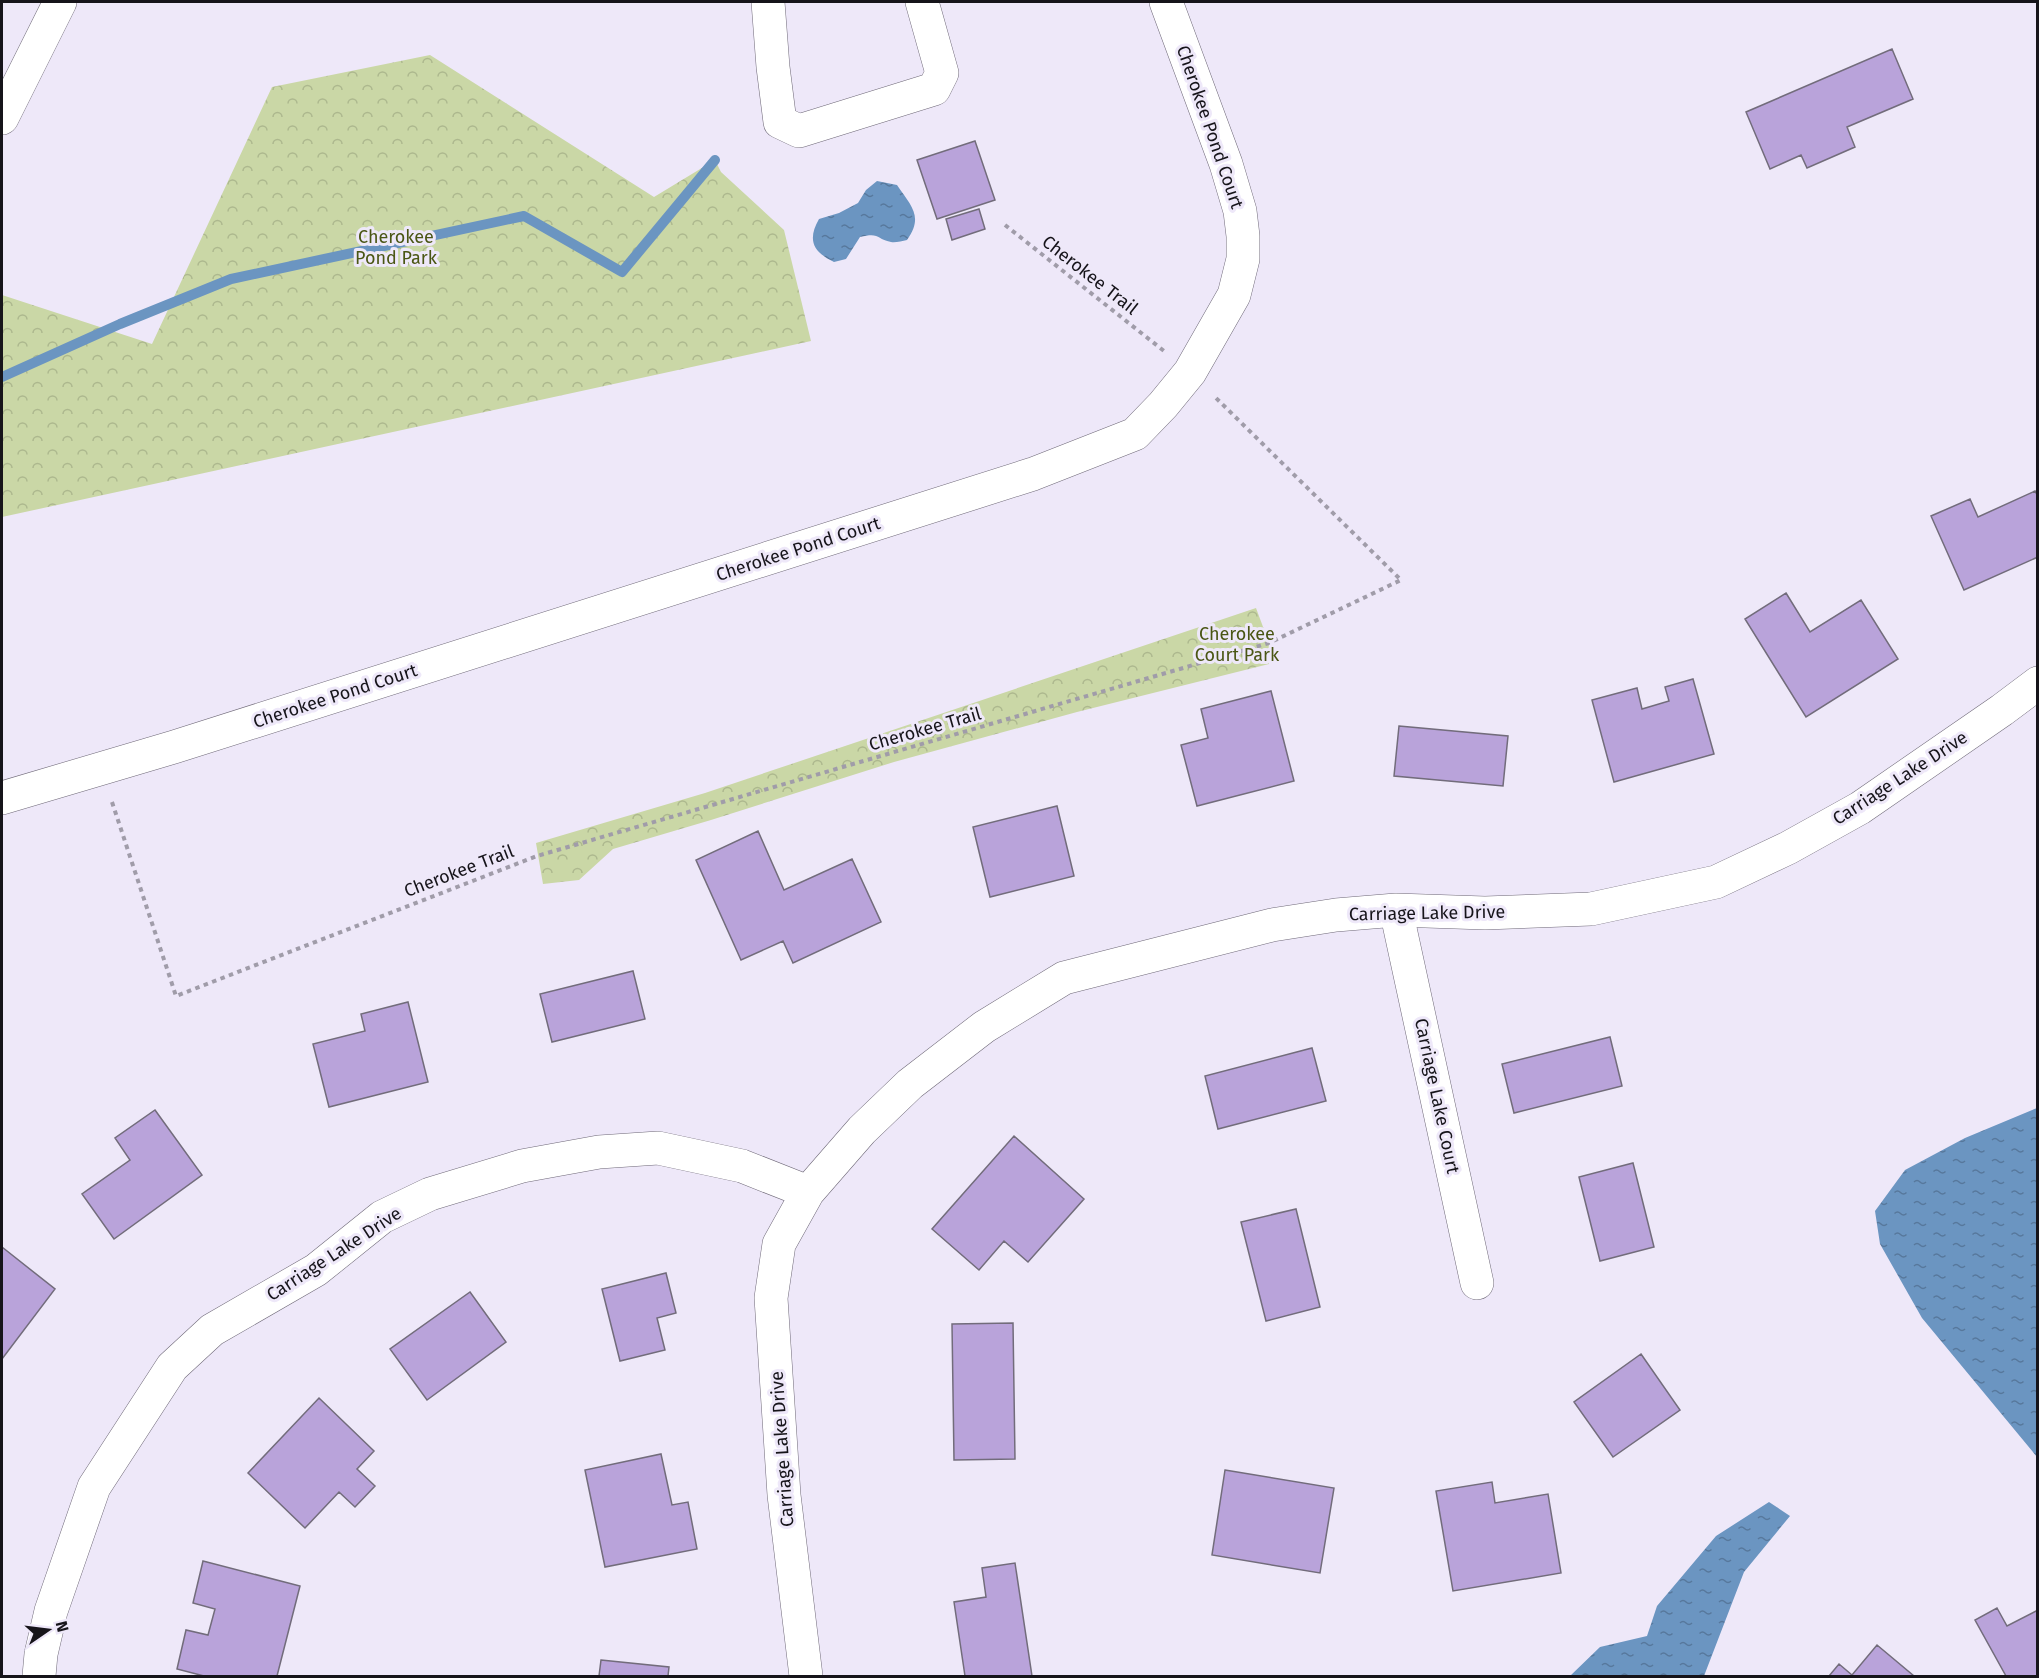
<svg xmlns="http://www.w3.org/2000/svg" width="2039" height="1678" font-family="'Fira Sans',sans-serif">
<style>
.forest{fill:url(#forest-crowns)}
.water{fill:url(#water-ripples)}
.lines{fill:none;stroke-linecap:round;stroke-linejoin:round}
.stream{stroke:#6b95c1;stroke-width:10}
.building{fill:#b9a3da;stroke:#726c7b;stroke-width:1.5}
.minor-casing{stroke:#6f6978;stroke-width:34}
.path{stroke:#a09ca9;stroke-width:4;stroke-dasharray:4.5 4.5;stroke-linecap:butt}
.minor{stroke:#fff;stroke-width:33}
.labels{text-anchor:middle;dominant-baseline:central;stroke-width:6;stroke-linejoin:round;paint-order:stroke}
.street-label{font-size:18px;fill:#16141a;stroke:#eee8f9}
.park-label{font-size:18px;fill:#4a5614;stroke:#eee8f9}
</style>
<defs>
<pattern id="forest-crowns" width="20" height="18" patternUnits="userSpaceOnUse" patternTransform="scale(1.5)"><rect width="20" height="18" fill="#cad7a6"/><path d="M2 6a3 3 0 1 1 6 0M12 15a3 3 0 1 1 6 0" fill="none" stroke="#adb88e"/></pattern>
<pattern id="water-ripples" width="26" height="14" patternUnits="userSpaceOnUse" patternTransform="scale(1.5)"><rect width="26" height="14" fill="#6b95c1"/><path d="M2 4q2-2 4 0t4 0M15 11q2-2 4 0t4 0" fill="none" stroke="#57789c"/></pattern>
</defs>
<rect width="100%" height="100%" fill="#eee8f9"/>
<!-- forest -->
<path class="forest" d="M 430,55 L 654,197 L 715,160 L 721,172 L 784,230 L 811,341 L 2,517 L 2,295 L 152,344 L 272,87 Z
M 1256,608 L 1269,643 L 1269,664 L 1077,712 L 894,762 L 711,820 L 613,849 L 579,880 L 543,884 L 536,843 L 705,793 Z"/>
<!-- water -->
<path class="water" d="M 877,181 L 897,185 C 911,206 924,216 907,240 C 902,241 895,243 891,242 C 876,239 880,232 860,237 L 846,259 L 834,262 C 813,252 807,240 819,219 L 839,213 L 858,203 L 866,190 Z
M 2037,1108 L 2037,1457 L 1922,1318 L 1880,1244 L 1875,1211 L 1905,1170 L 1965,1138 Z
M 1769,1502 L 1790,1516 L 1744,1572 L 1704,1676 L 1570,1676 L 1600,1647 L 1647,1636 L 1657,1606 L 1716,1536 Z"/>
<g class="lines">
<!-- stream -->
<path class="stream" d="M 2,377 L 120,324 L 231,279 L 524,216 L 622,272 L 715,160"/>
</g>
<!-- building -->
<path class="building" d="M 1892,49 L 1913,99 L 1847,127 L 1855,147 L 1807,168 L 1801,155 L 1770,169 L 1746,112 Z
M 975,141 L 995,200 L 937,219 L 917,160 Z
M 979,209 L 985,229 L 952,240 L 946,219 Z
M 2035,491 L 2038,496 L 2038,557 L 1964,590 L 1931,516 L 1970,499 L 1978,517 Z
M 1786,593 L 1810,632 L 1861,600 L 1898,659 L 1806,717 L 1745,619 Z
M 1693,679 L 1714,754 L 1614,782 L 1592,700 L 1637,688 L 1642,709 L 1669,701 L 1665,687 Z
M 1271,691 L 1294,781 L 1197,806 L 1181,745 L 1208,738 L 1201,709 Z
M 1399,726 L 1508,736 L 1503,786 L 1394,776 Z
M 1057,806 L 1074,876 L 990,897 L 973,827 Z
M 758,831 L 784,890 L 852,859 L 881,922 L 793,963 L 783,941 L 741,960 L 696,860 Z
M 633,971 L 645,1019 L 552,1042 L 540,994 Z
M 408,1002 L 428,1082 L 329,1107 L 313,1044 L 365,1031 L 361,1014 Z
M 1610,1037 L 1622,1086 L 1514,1113 L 1502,1064 Z
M 1312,1048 L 1326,1101 L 1218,1129 L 1205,1076 Z
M 155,1110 L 202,1175 L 114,1239 L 82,1194 L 130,1160 L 115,1138 Z
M 1014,1136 L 1084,1199 L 1028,1262 L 1004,1241 L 979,1270 L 932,1229 Z
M 1633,1163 L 1654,1247 L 1600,1261 L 1579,1177 Z
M 1296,1209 L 1320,1307 L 1266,1321 L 1241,1222 Z
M 2,1247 L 55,1289 L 2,1359 Z
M 666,1273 L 676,1313 L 657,1318 L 665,1350 L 620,1361 L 602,1289 Z
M 470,1292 L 506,1342 L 427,1400 L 390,1349 Z
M 1013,1323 L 1015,1459 L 954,1460 L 952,1324 Z
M 1641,1354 L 1680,1410 L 1613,1457 L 1574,1402 Z
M 319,1398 L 374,1451 L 357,1469 L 375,1486 L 355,1507 L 339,1492 L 305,1528 L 248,1473 Z
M 661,1454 L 672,1505 L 688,1502 L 697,1549 L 605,1567 L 585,1470 Z
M 1225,1470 L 1334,1488 L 1320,1573 L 1212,1555 Z
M 1492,1482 L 1495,1503 L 1548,1494 L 1561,1573 L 1453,1591 L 1436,1491 Z
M 203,1561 L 300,1586 L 277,1676 L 204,1676 L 177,1669 L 186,1630 L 208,1635 L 215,1609 L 193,1603 Z
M 1015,1563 L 1032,1676 L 965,1676 L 954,1602 L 986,1597 L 982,1568 Z
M 1997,1608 L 2007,1626 L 2038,1610 L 2038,1676 L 2006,1676 L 1975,1620 Z
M 1877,1645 L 1914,1676 L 1829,1676 L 1839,1664 L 1852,1675 Z
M 601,1660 L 669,1667 L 668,1676 L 599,1676 Z"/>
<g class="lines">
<!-- minor casing -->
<g class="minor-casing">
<path id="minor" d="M 768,2 L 773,67 L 780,122 L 799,131 L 934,89 L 942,73 L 922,2
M 2,118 L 60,2
M 2,798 L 174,747 L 1033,474 L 1135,434 L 1163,405 L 1190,372 L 1234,295 L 1243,259 L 1243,236 L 1240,211 L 1226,164 L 1166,2
M 1396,910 L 1477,1283
M 39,1676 L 41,1654 L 51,1611 L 94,1487 L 172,1367 L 212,1330 L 316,1270 L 382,1217 L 430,1194 L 522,1166 L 599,1152 L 658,1148 L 742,1166 L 808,1192
M 806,1676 L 784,1495 L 771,1298 L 779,1244 L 808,1192 L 862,1130 L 910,1084 L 984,1027 L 1064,978 L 1272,925 L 1336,915 L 1396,910 L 1485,913 L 1591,909 L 1716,882 L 1788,848 L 1860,808 L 2002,710 L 2038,683"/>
</g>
<!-- path -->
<path class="path" d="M 1005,225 L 1164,351
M 112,802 L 176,996 L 537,856 L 1269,643 L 1401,580 L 1214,396"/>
<!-- minor -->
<use href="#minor" class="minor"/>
</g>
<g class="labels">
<!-- street labels -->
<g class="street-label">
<text transform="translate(1210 127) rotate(71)">Cherokee Pond Court</text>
<text transform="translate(1090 275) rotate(38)">Cherokee Trail</text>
<text transform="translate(798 549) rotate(-18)">Cherokee Pond Court</text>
<text transform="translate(335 696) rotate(-18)">Cherokee Pond Court</text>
<text transform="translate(925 729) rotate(-16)">Cherokee Trail</text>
<text transform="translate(1900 778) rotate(-33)">Carriage Lake Drive</text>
<text transform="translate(459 871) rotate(-21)">Cherokee Trail</text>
<text transform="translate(1427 913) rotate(-1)">Carriage Lake Drive</text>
<text transform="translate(1437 1096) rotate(78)">Carriage Lake Court</text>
<text transform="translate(334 1254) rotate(-33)">Carriage Lake Drive</text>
<text transform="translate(782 1449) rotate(-94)">Carriage Lake Drive</text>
</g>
<!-- park labels -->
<g class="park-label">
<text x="396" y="237">Cherokee<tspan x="396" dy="21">Pond Park</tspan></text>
<text x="1237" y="634">Cherokee<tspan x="1237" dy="21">Court Park</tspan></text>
</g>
</g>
<!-- border -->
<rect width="2039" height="1678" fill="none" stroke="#16141a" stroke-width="6"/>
<!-- north arrow -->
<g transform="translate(48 1630) rotate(76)" stroke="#eee8f9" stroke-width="4.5" paint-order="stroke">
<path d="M0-4.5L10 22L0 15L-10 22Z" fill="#16141a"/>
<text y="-9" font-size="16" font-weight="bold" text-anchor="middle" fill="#16141a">N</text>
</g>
</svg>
